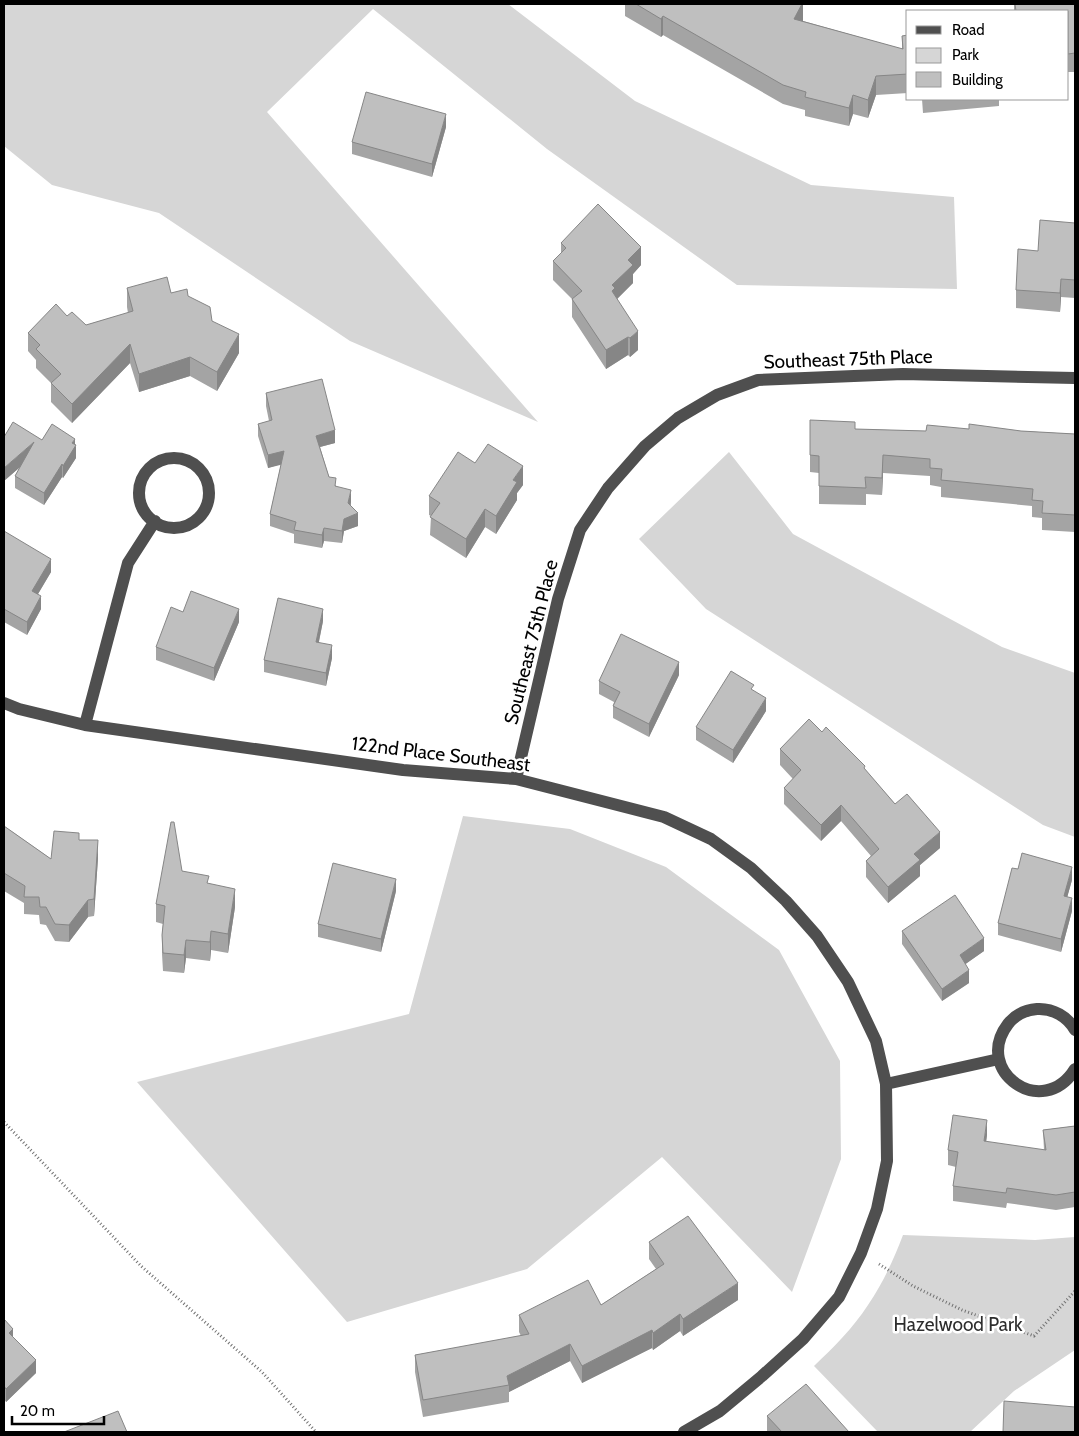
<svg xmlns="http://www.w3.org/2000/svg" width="1079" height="1436" font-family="Cabin,sans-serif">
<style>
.green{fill:#d6d6d6}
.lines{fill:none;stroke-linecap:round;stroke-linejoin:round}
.path{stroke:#717171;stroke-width:3;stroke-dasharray:1 2.5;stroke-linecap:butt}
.minor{stroke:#4f4f4f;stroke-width:12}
.wall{fill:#a4a4a4}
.shaded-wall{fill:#868686}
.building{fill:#bfbfbf;stroke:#868686}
.labels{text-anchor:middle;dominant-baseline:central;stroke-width:5;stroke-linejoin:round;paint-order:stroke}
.street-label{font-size:19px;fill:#000;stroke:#fff}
.park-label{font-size:19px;fill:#2d2d2d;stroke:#fff}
</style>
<rect width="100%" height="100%" fill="#fff"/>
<!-- green -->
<path class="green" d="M 4,4 L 508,4 L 635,101 L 811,185 L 954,197 L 957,289 L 737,285 L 547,149 L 373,9 L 267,112 L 538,422 L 350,341 L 159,213 L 52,185 L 4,146 Z
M 729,452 L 793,534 L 1002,647 L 1075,673 L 1075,837 L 1043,825 L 706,609 L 639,539 Z
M 463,816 L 570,829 L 666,867 L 779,950 L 840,1061 L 841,1159 L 792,1292 L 662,1157 L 527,1269 L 347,1322 L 137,1082 L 409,1014 Z
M 903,1235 L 1035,1240 L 1075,1237 L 1075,1350 L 1014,1391 L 970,1432 L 878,1432 L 814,1366 C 834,1347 853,1328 868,1305 C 883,1283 894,1259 903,1235 Z"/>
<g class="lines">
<!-- path -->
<path class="path" d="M 4,1122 L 141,1266 L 262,1372 L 316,1432
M 879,1264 L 913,1286 L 962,1310 L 1034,1336 L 1075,1291"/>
<!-- minor -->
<path class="minor" d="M139 493a35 35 0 1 1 70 0a35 35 0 1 1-70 0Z
M 4,703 L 19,709 L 85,725 L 403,770 L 516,779 L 664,817 L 711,839 L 751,868 L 786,901 L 817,936 L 848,982 L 876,1041 L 886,1084 L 887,1161 L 877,1209 L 861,1253 L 839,1297 L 803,1339 L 762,1376 L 720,1411 L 684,1432
M 85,725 L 128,563 L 155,521
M 516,779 L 558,599 L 580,530 L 608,488 L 645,446 L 678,418 L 717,395 L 758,380 L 903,374 L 1075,378
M 1075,1030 C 1068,1017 1053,1008 1037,1009 C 1026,1010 1015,1015 1008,1024 C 972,1071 1043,1121 1075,1069
M 886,1084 L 999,1059"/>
</g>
<!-- wall -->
<path class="wall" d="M 625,4 L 803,4 L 803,21 L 902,49 L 902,36 L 908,35 L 908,93 L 876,95 L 868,118 L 853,114 L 849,126 L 805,116 L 805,110 L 783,104 L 663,35 L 661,37 L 625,16 Z
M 1014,4 L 1075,4 L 1075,72 L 1068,72 L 1068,11 L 1014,11 Z
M 922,99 L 999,99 L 999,106 L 923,113 Z
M 446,127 L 432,177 L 352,154 L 352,142 Z
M 1075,223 L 1075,298 L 1061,297 L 1060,312 L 1016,308 L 1016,290 L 1038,251 Z
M 561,243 L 641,265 L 633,274 L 633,283 L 617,299 L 638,350 L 630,357 L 628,355 L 606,369 L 572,317 L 572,299 L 553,280 L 553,261 L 561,253 Z
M 127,288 L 171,293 L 188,296 L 212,321 L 239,353 L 217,391 L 190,376 L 139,392 L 130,363 L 72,423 L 51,402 L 51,383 L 36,368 L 36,360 L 28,351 L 28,333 L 67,316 L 86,325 L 128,313 L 127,307 Z
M 266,393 L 335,443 L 320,447 L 329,477 L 336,486 L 351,502 L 351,506 L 358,526 L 344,531 L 342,543 L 324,541 L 322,548 L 294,543 L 294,534 L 270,526 L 270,514 L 281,464 L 268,468 L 258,436 L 258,424 L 269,421 L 266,406 Z
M 810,420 L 855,429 L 926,431 L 969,429 L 1021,431 L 1075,434 L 1075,532 L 1042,530 L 1042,518 L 1032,517 L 1032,506 L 941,497 L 941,487 L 930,485 L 930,476 L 883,473 L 882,495 L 866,494 L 866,505 L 819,504 L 819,473 L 810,472 Z
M 42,440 L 75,444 L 76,458 L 63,478 L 62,477 L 44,505 L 15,488 L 15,476 L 20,467 L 4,481 Z
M 475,463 L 523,485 L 517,493 L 517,500 L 496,534 L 485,527 L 466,558 L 430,535 L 431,516 L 429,515 L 429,496 Z
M 4,532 L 51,572 L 38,594 L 41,609 L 27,635 L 4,622 Z
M 323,621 L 319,642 L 332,658 L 326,686 L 264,672 L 264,660 Z
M 239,622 L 214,681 L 156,660 L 156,647 Z
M 679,675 L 649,737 L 613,718 L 613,706 L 614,702 L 599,694 L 599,681 Z
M 766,711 L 733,763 L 696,740 L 696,727 Z
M 822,732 L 865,770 L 895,804 L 940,848 L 920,865 L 920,876 L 888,903 L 866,877 L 866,861 L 871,856 L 841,821 L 821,841 L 784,804 L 784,788 L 793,779 L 780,765 L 780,749 Z
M 4,826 L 51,859 L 79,840 L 98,858 L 94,916 L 88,917 L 69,942 L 55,941 L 46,925 L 40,924 L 39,915 L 24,914 L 24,903 L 4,891 Z
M 182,871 L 209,884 L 235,907 L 228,953 L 211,950 L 210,961 L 186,958 L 184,973 L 163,971 L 162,954 L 162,935 L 163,924 L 156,922 L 156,904 Z
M 1072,880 L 1067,897 L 1072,911 L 1061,952 L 998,935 L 998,923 Z
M 396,891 L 381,952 L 318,937 L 318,924 Z
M 902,931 L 984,951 L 965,964 L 969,983 L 942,1001 L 902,944 Z
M 1075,1126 L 1075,1207 L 1056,1210 L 1007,1203 L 1006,1208 L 953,1201 L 953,1186 L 956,1167 L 948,1165 L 948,1150 L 987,1135 L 986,1142 L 1044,1150 L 1043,1130 Z
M 649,1242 L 738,1300 L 683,1336 L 680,1331 L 653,1350 L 652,1348 L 582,1383 L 570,1361 L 509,1392 L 509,1402 L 423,1417 L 415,1372 L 415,1355 L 521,1336 L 519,1332 L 519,1315 L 601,1305 L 656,1269 L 649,1259 Z
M 4,1319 L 13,1337 L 36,1373 L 6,1402 L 4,1399 Z
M 767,1416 L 849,1432 L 767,1432 Z"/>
<!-- shaded-wall -->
<path class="shaded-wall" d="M 802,4 L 803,4 L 803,21 L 794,37 L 794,19 Z
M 663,16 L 663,35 L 661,37 L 661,19 Z
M 876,76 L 876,95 L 868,118 L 868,100 Z
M 853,95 L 853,114 L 849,126 L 849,108 Z
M 446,114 L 446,127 L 432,177 L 432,164 Z
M 641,247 L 641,265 L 633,274 L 633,283 L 615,301 L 612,309 L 612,285 L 628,260 Z
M 1061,279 L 1061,297 L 1060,312 L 1060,293 Z
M 638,331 L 638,350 L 630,357 L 630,338 Z
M 239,334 L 239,353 L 217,391 L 217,372 Z
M 628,337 L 628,355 L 606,369 L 606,350 Z
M 130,344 L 130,363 L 72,423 L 72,404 Z
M 190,357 L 190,376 L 139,392 L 139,374 Z
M 335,430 L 335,443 L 316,448 L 316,436 Z
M 75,439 L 75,447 L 76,445 L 76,458 L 63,478 L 63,466 L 72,443 Z
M 34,442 L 34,455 L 4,481 L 4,468 Z
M 284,451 L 284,464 L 268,468 L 268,455 Z
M 883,455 L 883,473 L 882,495 L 882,478 Z
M 62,464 L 62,477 L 44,505 L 44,493 Z
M 523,466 L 523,485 L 517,493 L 517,500 L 496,534 L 496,516 L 513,480 Z
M 351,490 L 351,502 L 348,516 L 348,503 Z
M 485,509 L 485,527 L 466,558 L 466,539 Z
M 358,513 L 358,526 L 344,531 L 342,543 L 342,531 L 344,519 Z
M 324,528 L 324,541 L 322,548 L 322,535 Z
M 51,559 L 51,572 L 32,604 L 32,591 Z
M 41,596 L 41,609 L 27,635 L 27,622 Z
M 239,609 L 239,622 L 214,681 L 214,668 Z
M 323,609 L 323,621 L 316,655 L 316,642 Z
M 332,645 L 332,658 L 326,686 L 326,673 Z
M 679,662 L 679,675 L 649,737 L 649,724 Z
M 766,698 L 766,711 L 733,763 L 733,750 Z
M 841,805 L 841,821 L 821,841 L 821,825 Z
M 940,832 L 940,848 L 920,865 L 920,876 L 888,903 L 888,887 L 914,854 Z
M 98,840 L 98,858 L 94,916 L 94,899 Z
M 1072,867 L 1072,880 L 1064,909 L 1064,896 Z
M 396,879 L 396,891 L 381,952 L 381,939 Z
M 235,889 L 235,907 L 228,953 L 228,934 Z
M 1072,898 L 1072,911 L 1061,952 L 1061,939 Z
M 88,900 L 88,917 L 69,942 L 69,925 Z
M 211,931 L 211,950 L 210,961 L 210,942 Z
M 984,938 L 984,951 L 960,968 L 960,955 Z
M 186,940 L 186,958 L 184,973 L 184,955 Z
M 969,970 L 969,983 L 942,1001 L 942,989 Z
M 987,1120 L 987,1135 L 984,1156 L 984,1141 Z
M 738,1283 L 738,1300 L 683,1336 L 683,1319 Z
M 680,1314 L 680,1331 L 653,1350 L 653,1333 Z
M 13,1329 L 13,1341 L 9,1333 Z
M 652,1330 L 652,1348 L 582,1383 L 582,1366 Z
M 570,1344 L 570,1361 L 509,1392 L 509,1385 L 507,1376 Z
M 36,1360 L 36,1373 L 6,1402 L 6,1389 Z"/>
<!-- building -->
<path class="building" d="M 636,4 L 802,4 L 794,19 L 903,49 L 902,36 L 908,35 L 908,74 L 876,76 L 868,100 L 853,95 L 849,108 L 805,97 L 806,92 L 783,85 L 663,16 L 661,19 Z
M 1015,4 L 1075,4 L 1075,53 L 1068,54 L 1068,11 L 1016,11 Z
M 366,92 L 446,114 L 432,164 L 352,142 Z
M 598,204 L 641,247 L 628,260 L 633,265 L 612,285 L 615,288 L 612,291 L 638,331 L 630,338 L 628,337 L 606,350 L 572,299 L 582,291 L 553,261 L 566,248 L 561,243 Z
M 1040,220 L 1075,223 L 1075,280 L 1061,279 L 1060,293 L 1016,290 L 1018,249 L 1038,251 Z
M 167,277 L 171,293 L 187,289 L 188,296 L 210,307 L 212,321 L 239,334 L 217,372 L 190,357 L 139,374 L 130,344 L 72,404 L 51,383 L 61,374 L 36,349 L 40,345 L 28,333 L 56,304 L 67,316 L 72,312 L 86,325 L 133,311 L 127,288 Z
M 322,379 L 335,430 L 316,436 L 329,477 L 336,478 L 335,486 L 351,490 L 348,503 L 358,513 L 344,519 L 342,531 L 324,528 L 322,535 L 294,530 L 296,522 L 270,514 L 284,451 L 268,455 L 258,424 L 272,420 L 266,393 Z
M 810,420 L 855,422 L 855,429 L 926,431 L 927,425 L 969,429 L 969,424 L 1021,431 L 1075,434 L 1075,515 L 1042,513 L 1043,501 L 1032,500 L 1033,489 L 941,480 L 942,469 L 930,468 L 930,459 L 883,455 L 882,478 L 865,477 L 866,488 L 819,486 L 819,456 L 810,455 Z
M 13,422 L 42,440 L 52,424 L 75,439 L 72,443 L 76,445 L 63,466 L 62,464 L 44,493 L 15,476 L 34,442 L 4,468 L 4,437 Z
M 488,444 L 523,466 L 513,480 L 517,482 L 496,516 L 485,509 L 466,539 L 430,517 L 440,503 L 429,496 L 458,452 L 475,463 Z
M 4,531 L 51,559 L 32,591 L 41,596 L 27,622 L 4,609 Z
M 191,591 L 239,609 L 214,668 L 156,647 L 171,607 L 183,612 Z
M 278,598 L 323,609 L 316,642 L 332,645 L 326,673 L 264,660 Z
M 621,634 L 679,662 L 649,724 L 613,706 L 620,692 L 599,681 Z
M 731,671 L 754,685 L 751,689 L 766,698 L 733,750 L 696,727 Z
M 809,719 L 822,732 L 826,727 L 865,766 L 864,768 L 895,804 L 907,794 L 940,832 L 914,854 L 920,860 L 888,887 L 866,861 L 879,849 L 841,805 L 821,825 L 784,788 L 801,770 L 780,749 Z
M 171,822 L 174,822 L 182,871 L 209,876 L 207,883 L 235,889 L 228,934 L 211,931 L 210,942 L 186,940 L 184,955 L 163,953 L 162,935 L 165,906 L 156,904 Z
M 4,826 L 51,859 L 54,831 L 79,833 L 79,840 L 98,840 L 94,899 L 88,900 L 69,925 L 55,924 L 46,907 L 40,907 L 39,897 L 24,897 L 25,886 L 4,873 Z
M 1022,853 L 1072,867 L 1064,896 L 1072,898 L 1061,939 L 998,923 L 1012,868 L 1018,869 Z
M 333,863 L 396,879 L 381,939 L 318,924 Z
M 955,895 L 984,938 L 960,955 L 969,970 L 942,989 L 902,931 Z
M 953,1115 L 987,1120 L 984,1141 L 1046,1150 L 1043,1130 L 1075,1126 L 1075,1192 L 1056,1195 L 1007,1188 L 1006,1193 L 953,1186 L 958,1152 L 948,1150 Z
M 688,1216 L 738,1283 L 683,1319 L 680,1314 L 653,1333 L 652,1330 L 582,1366 L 570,1344 L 507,1376 L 509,1385 L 423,1400 L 415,1355 L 529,1334 L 519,1315 L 588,1280 L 601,1305 L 664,1264 L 649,1242 Z
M 4,1319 L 13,1329 L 9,1333 L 36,1360 L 6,1389 L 4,1386 Z
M 806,1384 L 849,1432 L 782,1432 L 767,1416 Z
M 1004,1401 L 1075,1407 L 1075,1432 L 1003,1432 Z
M 118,1411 L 127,1432 L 64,1432 Z"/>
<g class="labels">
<!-- street labels -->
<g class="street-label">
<text transform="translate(848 359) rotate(-2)">Southeast 75th Place</text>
<text transform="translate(531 642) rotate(-76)">Southeast 75th Place</text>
<text transform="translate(441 754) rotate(7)">122nd Place Southeast</text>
</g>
<!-- park labels -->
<g class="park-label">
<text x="958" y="1324">Hazelwood Park</text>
</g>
</g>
<!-- border -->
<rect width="1079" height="1436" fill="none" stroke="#000000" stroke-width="10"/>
<!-- legend -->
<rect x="906" y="10" width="162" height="90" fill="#ffffff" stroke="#999999"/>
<rect x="916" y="26" width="25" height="8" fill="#4f4f4f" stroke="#999999"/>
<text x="952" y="35" font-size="15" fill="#000000">Road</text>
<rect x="916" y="48" width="25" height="15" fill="#d6d6d6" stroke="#999999"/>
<text x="952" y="60" font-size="15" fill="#000000">Park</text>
<rect x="916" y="72" width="25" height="15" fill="#bfbfbf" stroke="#999999"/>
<text x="952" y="85" font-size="15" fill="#000000">Building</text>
<!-- scale -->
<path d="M12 1416v8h92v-8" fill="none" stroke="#000000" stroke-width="2.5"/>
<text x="20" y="1416" font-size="15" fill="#000000" stroke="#ffffff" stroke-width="4" paint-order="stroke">20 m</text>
</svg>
